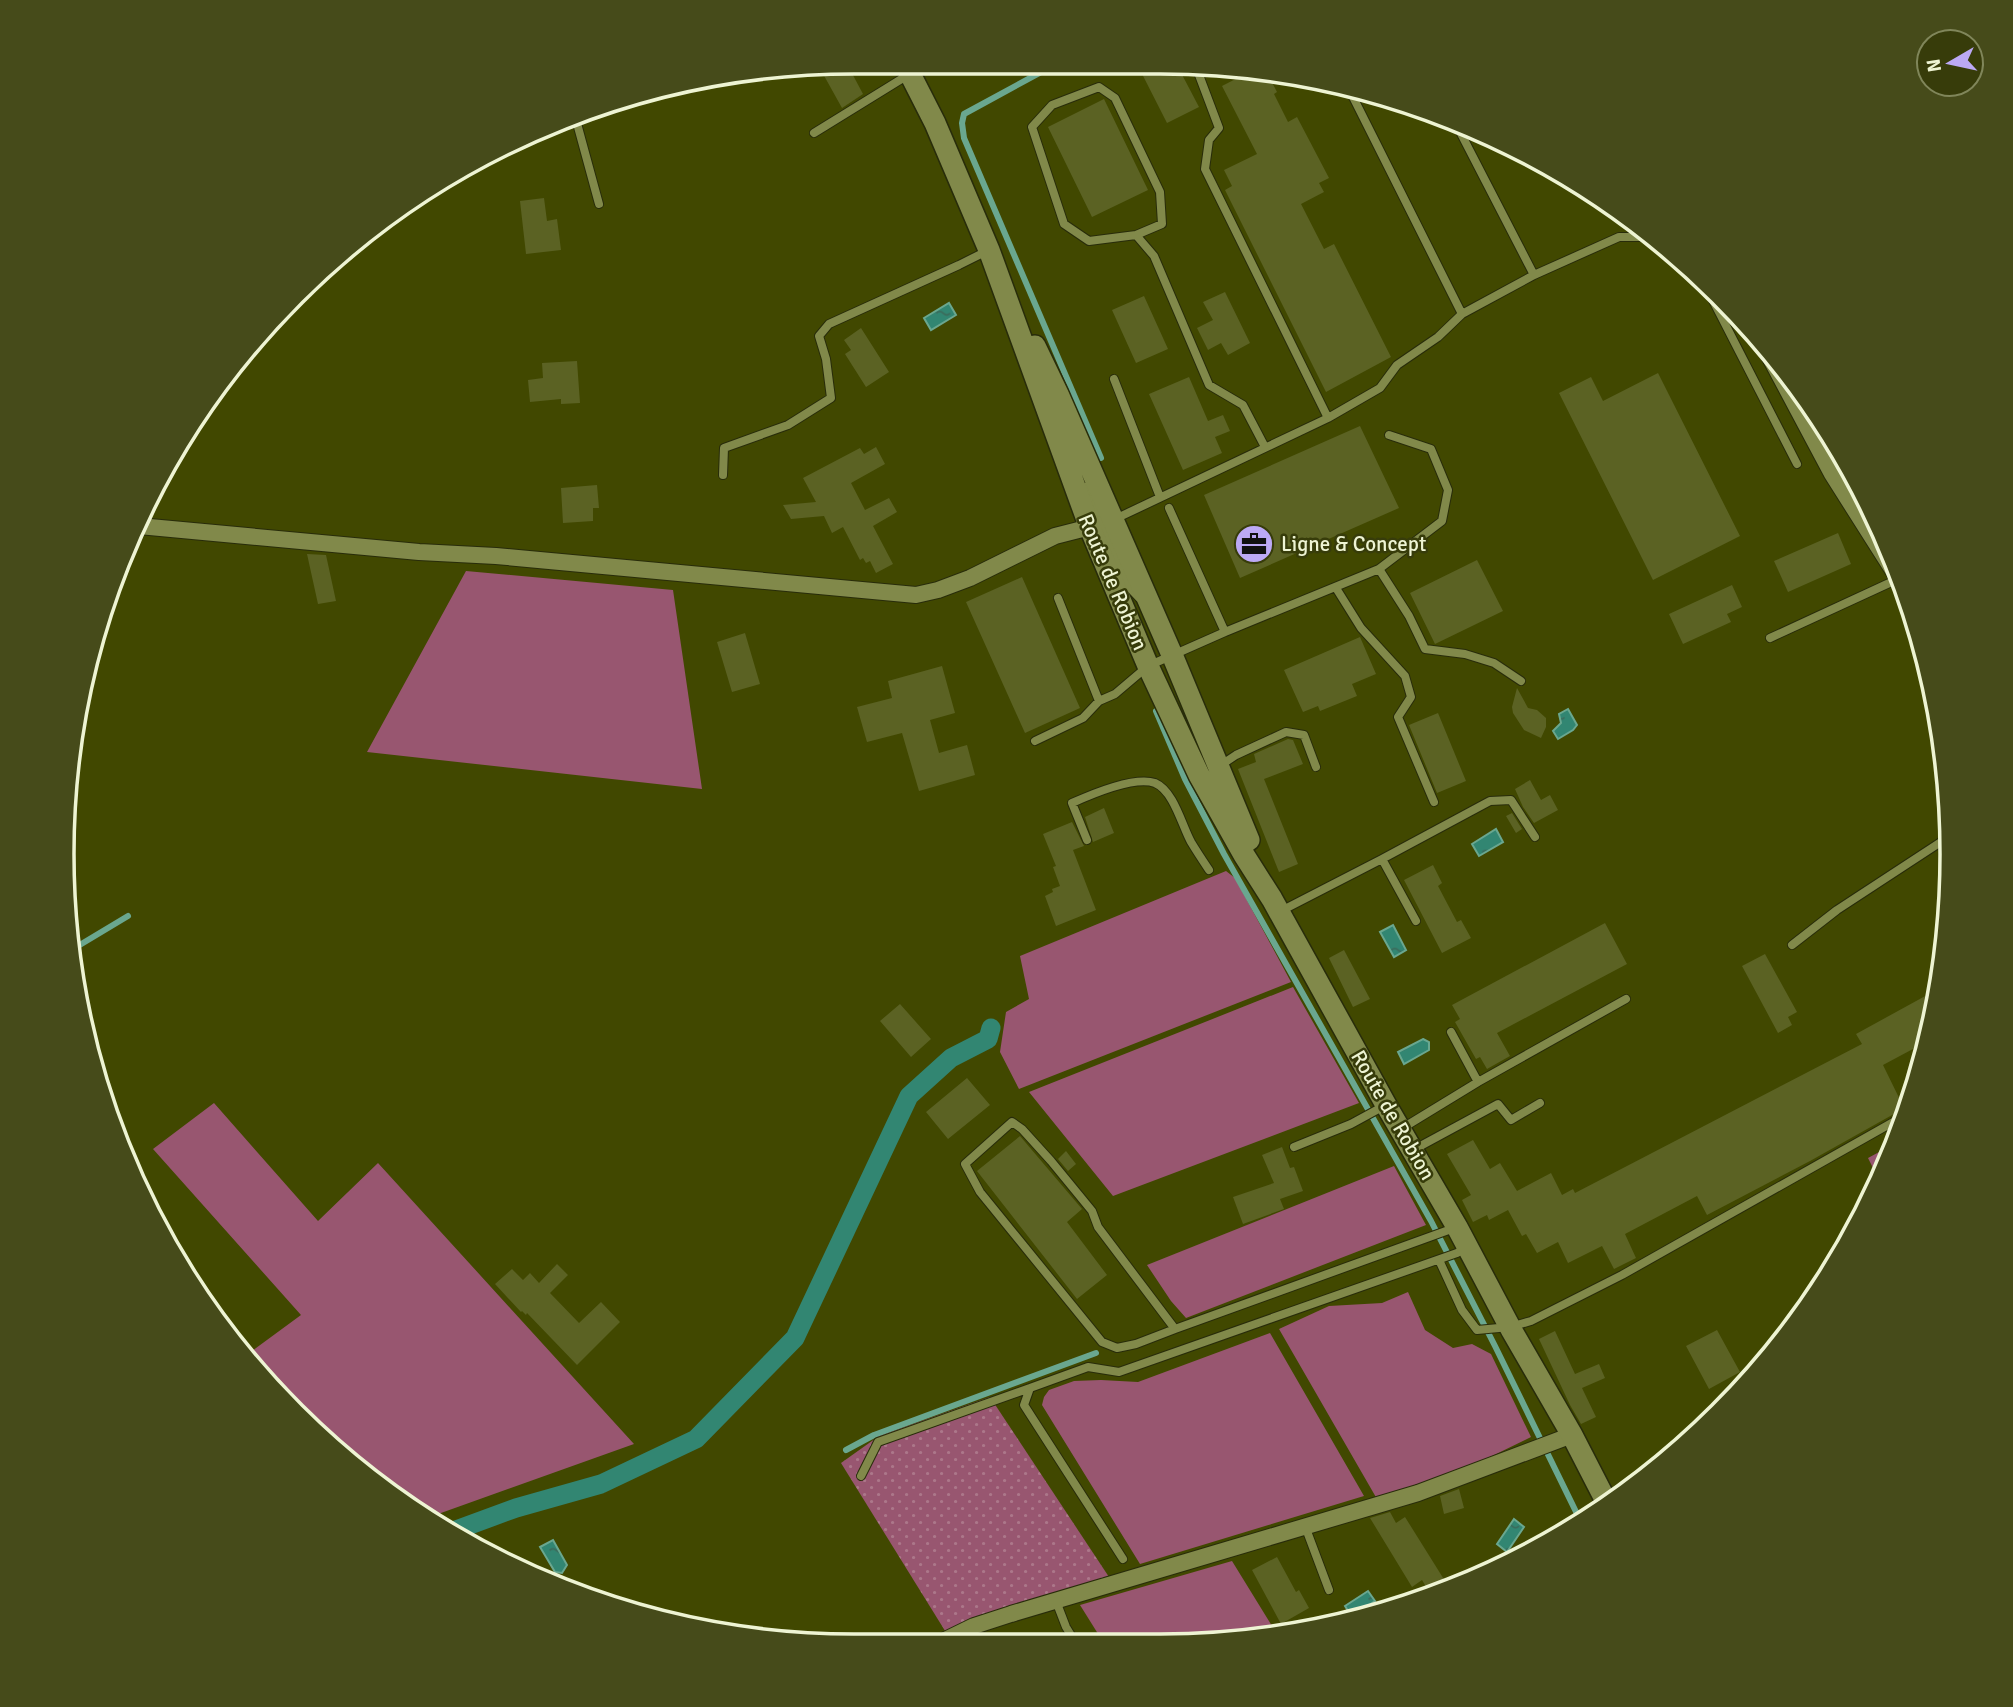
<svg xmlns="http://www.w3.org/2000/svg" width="2013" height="1707" font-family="Signika,sans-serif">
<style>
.grass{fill:#985670}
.garden{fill:url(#garden-dots)}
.water{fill:url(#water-ripples);stroke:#6aa78f;stroke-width:2}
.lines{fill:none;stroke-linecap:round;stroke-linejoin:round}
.stream{stroke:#6aa78f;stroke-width:6}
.canal{stroke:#328672;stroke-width:19}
.building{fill:#5b6223}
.lane-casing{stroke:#282c0a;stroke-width:10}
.street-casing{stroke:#282c0a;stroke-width:18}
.secondary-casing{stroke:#282c0a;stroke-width:24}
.lane{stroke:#81894a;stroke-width:8}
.street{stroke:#81894a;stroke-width:16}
.secondary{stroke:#81894a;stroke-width:21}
.labels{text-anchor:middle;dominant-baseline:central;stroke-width:5;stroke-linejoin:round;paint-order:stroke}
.poi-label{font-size:21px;fill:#eef4d3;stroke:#373c0a;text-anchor:start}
.street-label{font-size:21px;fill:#eef4d3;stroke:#373c0a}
.rim{fill:none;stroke:#eef4d3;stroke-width:3.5}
</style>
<defs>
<pattern id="garden-dots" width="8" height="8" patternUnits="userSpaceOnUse" patternTransform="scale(1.75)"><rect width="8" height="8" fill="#985670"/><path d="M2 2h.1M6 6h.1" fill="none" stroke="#ac778a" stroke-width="1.8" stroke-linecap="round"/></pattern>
<pattern id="water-ripples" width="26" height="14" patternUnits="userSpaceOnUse" patternTransform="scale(1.75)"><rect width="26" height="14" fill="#328672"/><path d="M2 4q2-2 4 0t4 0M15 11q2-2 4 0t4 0" fill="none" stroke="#3b6b5b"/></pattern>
</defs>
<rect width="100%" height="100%" fill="#414800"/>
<!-- grass -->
<path class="grass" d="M 466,571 L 673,590 L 702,789 L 367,752 Z
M 1226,871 L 1235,878 L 1291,982 L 1019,1089 L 1000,1052 L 1006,1012 L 1029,999 L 1020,956 Z
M 1293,987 L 1359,1103 L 1113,1196 L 1029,1092 Z
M 214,1103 L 318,1221 L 378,1163 L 634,1444 L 427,1518 L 331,1449 L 248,1354 L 301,1315 L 153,1149 Z
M 1896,1143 L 1891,1157 L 1879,1180 L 1868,1158 Z
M 1394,1166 L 1426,1225 L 1186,1318 L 1171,1301 L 1147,1265 Z
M 1408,1292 L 1425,1330 L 1453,1348 L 1472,1344 L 1491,1354 L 1531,1437 L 1451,1476 L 1377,1499 L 1279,1329 L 1329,1306 L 1382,1303 Z
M 1270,1333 L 1364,1496 L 1140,1564 L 1042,1405 L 1044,1397 L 1049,1390 L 1074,1381 L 1101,1380 L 1138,1382 Z
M 1232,1561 L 1277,1634 L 1160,1646 L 1105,1645 L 1080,1605 Z"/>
<!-- garden -->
<path class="garden" d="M 990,1397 L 1109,1577 L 947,1634 L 841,1463 L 879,1436 Z"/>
<!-- water -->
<path class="water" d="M 949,303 L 956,315 L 931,330 L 924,318 Z
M 1568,709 L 1577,725 L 1573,730 L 1558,739 L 1553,731 L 1561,723 L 1559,714 Z
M 1496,829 L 1503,842 L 1479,856 L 1472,844 Z
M 1393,925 L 1406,950 L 1394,957 L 1380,932 Z
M 1423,1039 L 1429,1042 L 1429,1050 L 1404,1064 L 1398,1052 Z
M 1514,1519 L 1524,1527 L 1507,1552 L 1497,1544 Z
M 553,1540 L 567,1565 L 562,1573 L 555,1572 L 540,1547 Z
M 1368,1591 L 1375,1601 L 1352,1617 L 1345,1606 Z"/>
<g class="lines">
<!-- stream -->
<path class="stream" d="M 1054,65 L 964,114 L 962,123 L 964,138 L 1101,458
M 1156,711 L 1185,779 L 1224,854 L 1431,1221 L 1495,1346 L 1581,1522
M 68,952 L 128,916
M 846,1450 L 874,1435 L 1096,1353"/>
<!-- canal -->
<path class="canal" d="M 448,1533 L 516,1508 L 601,1484 L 696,1439 L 795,1338 L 909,1096 L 951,1058 L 988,1039 L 991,1028"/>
</g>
<!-- building -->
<path class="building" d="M 846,62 L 863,94 L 842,108 L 822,72 L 838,63 Z
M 1138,66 L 1178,67 L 1199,107 L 1167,123 Z
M 1257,68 L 1265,69 L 1277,92 L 1274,94 L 1288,122 L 1297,117 L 1329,178 L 1319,183 L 1324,192 L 1301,204 L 1324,249 L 1334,244 L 1391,357 L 1326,392 L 1225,190 L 1232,186 L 1224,170 L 1257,154 L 1222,86 Z
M 1104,99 L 1148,190 L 1092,217 L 1048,127 Z
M 544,198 L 547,221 L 557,219 L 561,250 L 526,254 L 520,201 Z
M 1225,292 L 1250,343 L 1228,355 L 1221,343 L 1208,350 L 1197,328 L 1213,320 L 1203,302 Z
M 1144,296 L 1168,349 L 1136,363 L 1112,310 Z
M 861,328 L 889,372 L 866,387 L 845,354 L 851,350 L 844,340 Z
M 577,361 L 580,403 L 561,404 L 561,399 L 530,402 L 528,380 L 543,378 L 542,363 Z
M 1658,373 L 1740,536 L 1653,580 L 1559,393 L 1591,377 L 1603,401 Z
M 1189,377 L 1208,421 L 1223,415 L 1230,431 L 1215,437 L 1222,453 L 1183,470 L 1149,394 Z
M 1360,426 L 1399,508 L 1240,578 L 1204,495 Z
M 876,447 L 885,464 L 851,483 L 865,510 L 889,498 L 897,512 L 873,526 L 893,564 L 876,573 L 870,561 L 866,563 L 863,558 L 860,560 L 843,527 L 832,533 L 824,516 L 791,519 L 783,505 L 816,502 L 803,478 L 860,448 L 864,454 Z
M 597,485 L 599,508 L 593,508 L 593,521 L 563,523 L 561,488 Z
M 1838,533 L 1851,564 L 1788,592 L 1774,561 Z
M 307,554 L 326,555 L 336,601 L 318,604 Z
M 1477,560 L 1503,611 L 1435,644 L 1410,593 Z
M 1022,577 L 1080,708 L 1025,733 L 966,602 Z
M 1732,585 L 1742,607 L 1727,614 L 1731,622 L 1683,644 L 1669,614 Z
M 745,633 L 760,684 L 732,692 L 717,642 Z
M 1360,637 L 1376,674 L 1352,684 L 1357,696 L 1320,711 L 1318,706 L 1303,712 L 1284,670 Z
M 942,666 L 955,713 L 930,720 L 939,753 L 967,745 L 975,775 L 919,791 L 902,733 L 867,742 L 857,707 L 892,698 L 888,681 Z
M 1517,688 L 1528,708 L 1537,710 L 1546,718 L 1546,727 L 1541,738 L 1524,730 L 1513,713 L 1512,707 Z
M 1438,713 L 1466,781 L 1437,793 L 1409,725 Z
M 1288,739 L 1293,740 L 1303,764 L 1264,779 L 1298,864 L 1279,872 L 1238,769 L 1256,762 L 1254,754 Z
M 1530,780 L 1541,800 L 1550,795 L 1558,810 L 1534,823 L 1523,807 L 1515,789 Z
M 1104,808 L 1114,833 L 1093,842 L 1085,817 Z
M 1512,813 L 1522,829 L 1516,833 L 1506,816 Z
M 1072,822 L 1084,846 L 1073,850 L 1096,910 L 1056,926 L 1045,896 L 1053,892 L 1052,889 L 1060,886 L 1053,867 L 1056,866 L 1043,834 Z
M 1433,865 L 1442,883 L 1438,886 L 1457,922 L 1461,920 L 1471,938 L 1442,953 L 1404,880 Z
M 1605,923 L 1627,964 L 1497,1033 L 1510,1056 L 1487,1069 L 1480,1057 L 1476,1059 L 1455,1022 L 1460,1019 L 1452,1005 Z
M 1344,950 L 1370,999 L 1353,1007 L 1329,958 Z
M 1765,954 L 1797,1012 L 1788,1017 L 1792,1025 L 1778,1033 L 1742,966 Z
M 1938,989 L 1936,1008 L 1926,1042 L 1883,1065 L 1905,1110 L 1901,1110 L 1810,1161 L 1707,1215 L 1697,1196 L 1625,1234 L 1636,1258 L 1614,1269 L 1602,1246 L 1568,1263 L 1558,1242 L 1537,1253 L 1526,1234 L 1522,1236 L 1508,1210 L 1489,1220 L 1487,1215 L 1473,1222 L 1462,1200 L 1471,1195 L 1447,1154 L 1473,1140 L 1490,1169 L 1500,1163 L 1517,1191 L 1551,1173 L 1562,1195 L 1573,1189 L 1575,1193 L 1862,1044 L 1856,1034 Z
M 900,1004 L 931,1039 L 911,1057 L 880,1021 Z
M 967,1078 L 990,1105 L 948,1139 L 926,1112 Z
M 1020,1136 L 1082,1209 L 1067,1222 L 1107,1275 L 1077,1299 L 977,1171 Z
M 1282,1147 L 1290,1168 L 1294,1167 L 1303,1191 L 1280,1199 L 1284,1209 L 1243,1224 L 1233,1197 L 1274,1183 L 1262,1155 Z
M 1066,1151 L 1076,1164 L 1068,1171 L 1058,1159 Z
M 557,1264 L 568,1275 L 550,1293 L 579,1323 L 601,1302 L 620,1322 L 577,1365 L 527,1313 L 526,1315 L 522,1311 L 521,1312 L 495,1284 L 512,1269 L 523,1280 L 530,1273 L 539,1283 Z
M 1717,1330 L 1740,1372 L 1709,1389 L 1686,1346 Z
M 1555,1331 L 1575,1374 L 1599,1364 L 1605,1378 L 1582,1388 L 1596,1417 L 1581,1424 L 1570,1405 L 1539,1339 Z
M 1459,1489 L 1464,1508 L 1444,1514 L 1440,1496 Z
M 1390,1512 L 1396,1523 L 1405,1517 L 1450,1589 L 1431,1595 L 1422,1580 L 1412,1587 L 1370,1518 Z
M 1277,1557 L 1296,1592 L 1299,1590 L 1309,1608 L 1281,1624 L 1252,1570 Z"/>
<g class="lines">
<!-- lane casing -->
<g class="lane-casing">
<path id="lane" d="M 1196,67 L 1219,128 L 1209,140 L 1205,169 L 1328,418
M 575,116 L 599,204
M 1455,122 L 1534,275 L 1462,314
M 814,133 L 908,75
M 1136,235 L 1162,224 L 1160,192 L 1115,98 L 1099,87 L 1052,105 L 1032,127 L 1064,224 L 1089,241 L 1136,235 L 1154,256 L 1209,385 L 1243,405 L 1265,447
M 1534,275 L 1619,237 L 1651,237
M 1702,279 L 1797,464
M 1114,379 L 1160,497
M 723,475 L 724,448 L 788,425 L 831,398 L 826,359 L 819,336 L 829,324 L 959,265 L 989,250
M 1086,487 L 1102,524 L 1113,520 L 1328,418 L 1380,388 L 1397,365 L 1438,337 L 1462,314 L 1347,85
M 1169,508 L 1225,632
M 1379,569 L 1409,616 L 1425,649 L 1465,654 L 1494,663 L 1521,681
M 1336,588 L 1361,628 L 1405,676 L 1411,697 L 1398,717 L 1434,802
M 1058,598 L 1099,701 L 1115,694 L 1148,666 L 1225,632 L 1379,569 L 1442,521 L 1448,490 L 1431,449 L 1389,435
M 1770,638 L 1898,579
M 1035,741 L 1083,718 L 1099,701
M 1221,765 L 1236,755 L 1286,732 L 1304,735 L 1316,767
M 1087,840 L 1072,803 C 1092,794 1135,776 1155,783 C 1174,791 1182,826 1191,842 C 1197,852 1203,861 1209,870
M 1382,859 L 1490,801 L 1511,800 L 1535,837
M 1279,912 L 1382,859 L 1416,921
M 1792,945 L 1837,910 L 1950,836
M 1451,1032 L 1478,1082
M 1401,1129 L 1478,1082 L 1626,999
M 1294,1147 L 1351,1124 L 1384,1106
M 1413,1150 L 1498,1104 L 1511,1120 L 1540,1103
M 1439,1260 L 1462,1310 L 1477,1330 L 1510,1327 L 1531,1321 L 1622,1275 L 1904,1116
M 1175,1329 L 1136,1344 L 1117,1348 L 1102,1342 L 980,1192 L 965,1164 L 1012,1122 L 1022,1129 L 1051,1161 L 1092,1211 L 1098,1227 L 1175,1329 L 1457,1227
M 861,1476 L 878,1442 L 1030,1388
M 1305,1526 L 1329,1590
M 1123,1559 L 1024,1405 L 1030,1388 L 1088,1367 L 1119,1372 L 1457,1253 L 1466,1248
M 1056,1601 L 1066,1627 L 1077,1645"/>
</g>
<!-- street casing -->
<g class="street-casing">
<path id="street" d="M 1766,350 L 1832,474 L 1901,583
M 139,526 L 419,552 L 496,556 L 916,595 L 938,590 L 970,578 L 1055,536 L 1102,524 L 1126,578 L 1142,595
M 935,1645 L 974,1626 L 1011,1614 L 1418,1493 L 1572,1435"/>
</g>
<!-- secondary casing -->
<g class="secondary-casing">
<path id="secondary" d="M 904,62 L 935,123 L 989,250 L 1090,528 L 1148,666 L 1199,775 L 1244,855 L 1272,899 L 1386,1105 L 1457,1227 L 1512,1331 L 1572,1435 L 1608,1505
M 1035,346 L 1058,394 L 1173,657 L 1249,840"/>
</g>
<!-- lane -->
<use href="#lane" class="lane"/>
<!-- street -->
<use href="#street" class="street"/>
<!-- secondary -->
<use href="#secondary" class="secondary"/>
</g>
<!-- icons -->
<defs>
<g id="office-disc" transform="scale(2.0125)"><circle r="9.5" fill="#bca9f5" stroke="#373c0a"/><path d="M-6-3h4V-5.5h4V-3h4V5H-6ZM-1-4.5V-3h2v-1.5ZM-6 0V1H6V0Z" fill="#111"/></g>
</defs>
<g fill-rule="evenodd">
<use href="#office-disc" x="1254" y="544"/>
</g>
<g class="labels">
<!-- poi labels -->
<g class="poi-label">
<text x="1281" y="544">Ligne &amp; Concept</text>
</g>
<!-- street labels -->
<g class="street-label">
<text transform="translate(1113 582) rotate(67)">Route de Robion</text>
<text transform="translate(1393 1115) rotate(60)">Route de Robion</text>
</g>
</g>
<!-- crop -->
<path d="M0 0H2013V1707H0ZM854 74H1160A780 780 0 0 1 1940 854V854A780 780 0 0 1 1160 1634H854A780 780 0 0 1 74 854V854A780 780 0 0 1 854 74Z" fill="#464b1a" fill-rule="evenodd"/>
<path class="rim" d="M854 74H1160A780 780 0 0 1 1940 854V854A780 780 0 0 1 1160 1634H854A780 780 0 0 1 74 854V854A780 780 0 0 1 854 74Z"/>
<!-- north arrow -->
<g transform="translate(1950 63) rotate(261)"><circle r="33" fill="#373c0a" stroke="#80865a" stroke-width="2"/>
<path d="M0-5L12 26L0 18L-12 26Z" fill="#bca9f5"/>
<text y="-10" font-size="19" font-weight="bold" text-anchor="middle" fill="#eef4d3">N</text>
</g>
</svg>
